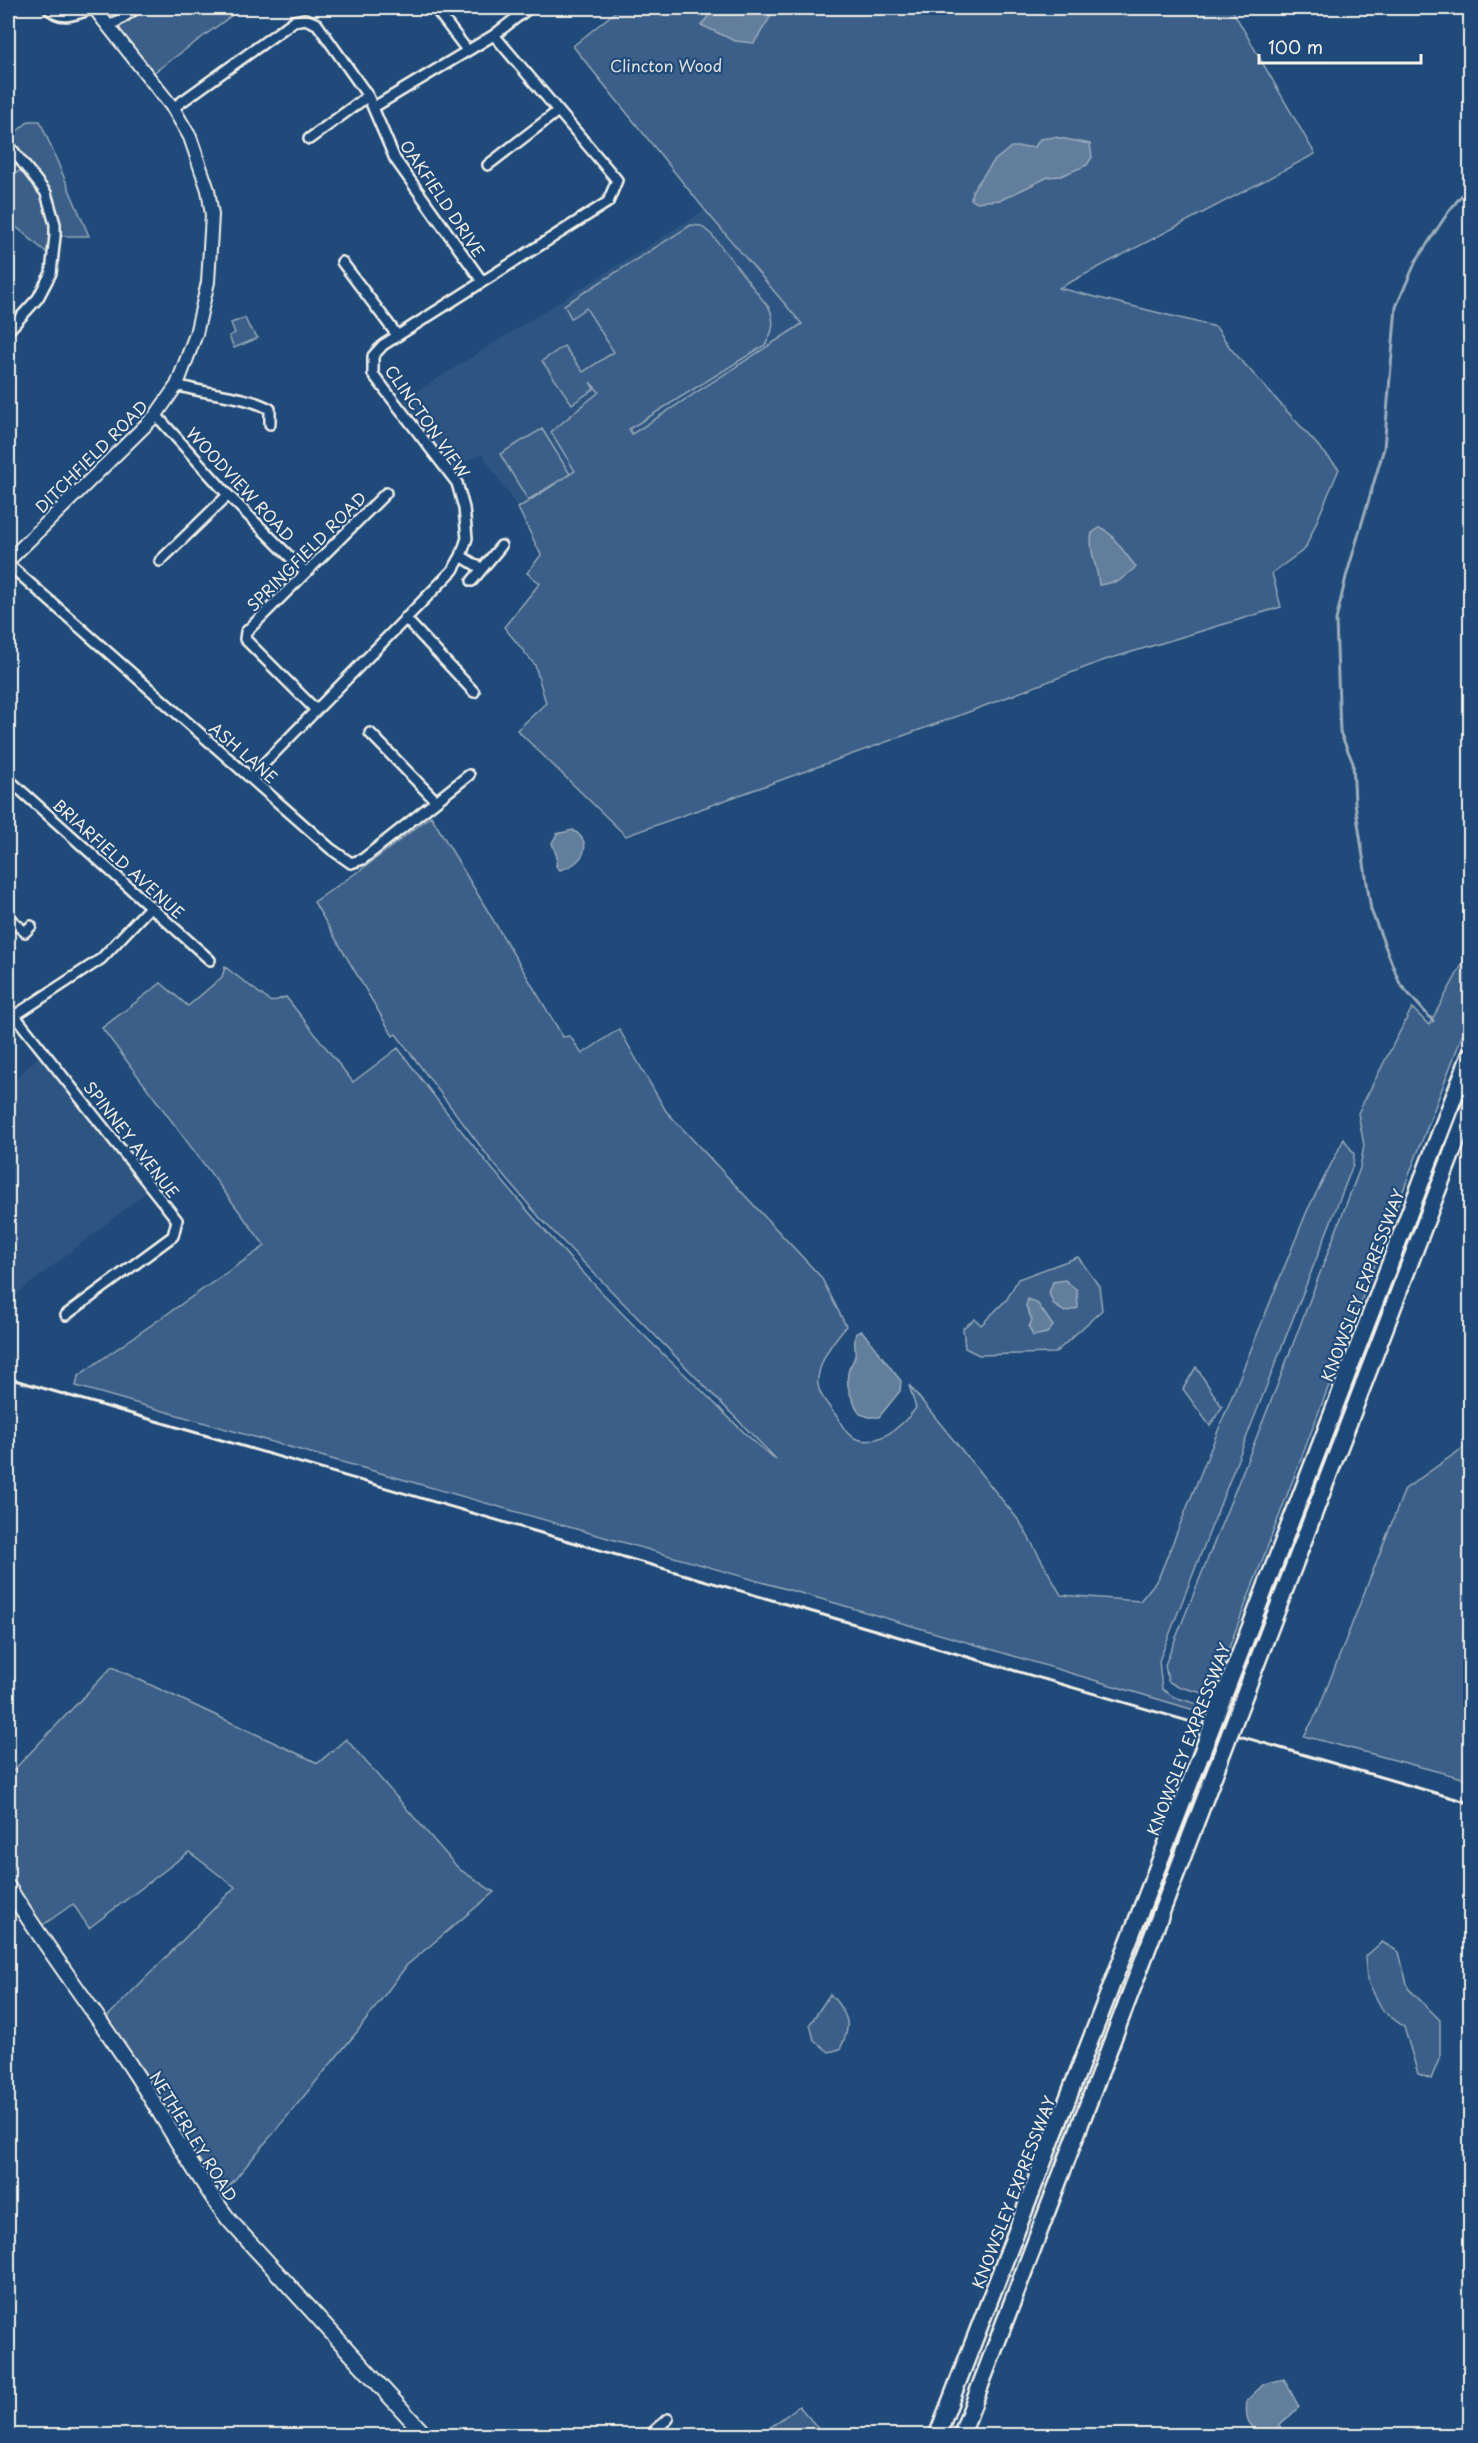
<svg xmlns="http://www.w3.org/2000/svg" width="1478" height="2443" font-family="'Playpen Sans',sans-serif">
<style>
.built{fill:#2d5581}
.green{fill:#3a5f88;stroke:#97a8b8;stroke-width:1.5}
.water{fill:#627e9d;stroke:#9cacbb;stroke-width:1.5}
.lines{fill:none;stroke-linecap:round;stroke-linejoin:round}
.stream{stroke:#9cacbb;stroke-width:3}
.minor-casing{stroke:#f4f1e8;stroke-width:14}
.tertiary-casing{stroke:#f4f1e8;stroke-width:16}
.secondary-casing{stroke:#f4f1e8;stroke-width:18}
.trunk-casing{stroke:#f4f1e8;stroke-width:20}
.minor{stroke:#1f4a7a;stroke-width:9}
.tertiary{stroke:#1f4a7a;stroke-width:12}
.secondary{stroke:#1f4a7a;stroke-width:14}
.trunk{stroke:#1f4a7a;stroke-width:15}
.rail{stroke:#f4f1e8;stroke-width:3}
.trunk-bridge-casing{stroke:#f4f1e8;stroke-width:20;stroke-linecap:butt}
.trunk-bridge{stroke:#1f4a7a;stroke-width:15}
.labels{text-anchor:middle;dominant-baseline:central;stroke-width:4.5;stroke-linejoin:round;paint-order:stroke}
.park-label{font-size:16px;fill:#e1e2de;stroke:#1f4a7a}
.street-label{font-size:16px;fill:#f4f1e8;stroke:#1f4a7a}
</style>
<rect width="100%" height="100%" fill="#1f4a7a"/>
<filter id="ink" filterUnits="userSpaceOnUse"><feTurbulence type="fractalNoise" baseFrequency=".0167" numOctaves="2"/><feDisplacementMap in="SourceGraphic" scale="12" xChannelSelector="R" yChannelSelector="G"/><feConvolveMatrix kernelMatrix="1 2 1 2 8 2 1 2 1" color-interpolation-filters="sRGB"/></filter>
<g filter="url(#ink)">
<!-- built -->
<path class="built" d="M 705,210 L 802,324 L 518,508 L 482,454 L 452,468 L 402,401 Z
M 39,1056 L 148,1191 L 8,1301 L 8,1087 Z"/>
<!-- green -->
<path class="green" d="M 51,8 L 242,8 L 149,76 L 94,8 L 62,17 Z
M 620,8 L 1231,8 L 1315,154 L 1059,288 L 1216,327 L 1231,349 L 1339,469 L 1305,549 L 1272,573 L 1281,607 L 1102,661 L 958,716 L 626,836 L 517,730 L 546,703 L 535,665 L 504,627 L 540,583 L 527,573 L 541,555 L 518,508 L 575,471 L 551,432 L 599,392 L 590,382 L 594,389 L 572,404 L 542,361 L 564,346 L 583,372 L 614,352 L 586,308 L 571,318 L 564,305 L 691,225 L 701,226 L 712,235 L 770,309 C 775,323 773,332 765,345 L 629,429 L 632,434 L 802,324 L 705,210 L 573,46 Z
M 29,121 L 40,121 L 89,236 L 55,236 L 54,259 L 8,220 L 8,179 L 25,167 L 8,144 L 8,139 Z
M 245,318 L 249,327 L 258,338 L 234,348 L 229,336 L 235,333 L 231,323 Z
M 542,429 L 570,474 L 528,500 L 500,454 Z
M 431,816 L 563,1037 L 570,1036 L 582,1054 L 619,1029 L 666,1111 L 821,1277 L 846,1326 C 833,1342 821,1357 818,1378 C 816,1392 827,1404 835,1414 C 840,1420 844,1432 851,1436 C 875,1451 902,1426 916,1408 L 909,1385 L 1020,1522 L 1061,1595 L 1140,1601 L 1158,1579 L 1307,1211 L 1344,1139 L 1354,1154 L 1353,1165 L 1159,1661 L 1162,1689 L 1174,1697 L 1204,1706 L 1201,1712 L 835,1603 L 76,1386 L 78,1377 L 85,1371 L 265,1246 L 102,1028 L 161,983 L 188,1006 L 222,977 L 225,967 L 271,1002 L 286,997 L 353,1082 L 398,1048 C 487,1169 586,1284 697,1386 C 723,1411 749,1440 777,1460 L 540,1218 L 490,1159 L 396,1034 L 393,1036 L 314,902 L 369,864 Z
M 1470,950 L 1470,1015 L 1211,1695 L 1176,1686 L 1168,1681 L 1165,1665 L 1277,1386 L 1360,1168 L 1364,1145 L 1358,1113 L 1412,1008 L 1429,1025 Z
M 1078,1257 L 1099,1286 L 1102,1310 L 1055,1353 L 979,1355 L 965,1348 L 963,1328 L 975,1319 L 981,1325 L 1007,1299 L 1018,1279 Z
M 1196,1367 L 1222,1407 L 1210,1426 L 1183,1389 Z
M 1470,1443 L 1470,1780 L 1304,1736 L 1317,1713 L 1405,1489 Z
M 112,1667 L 318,1763 L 346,1739 L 459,1869 L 494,1892 L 407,1965 L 357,2032 L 222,2195 L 107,2017 L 235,1887 L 189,1852 L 89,1928 L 73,1904 L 40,1927 L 8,1878 L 8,1776 Z
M 1382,1942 L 1399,1952 L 1408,1988 L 1440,2020 L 1440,2057 L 1431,2079 L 1418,2074 L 1404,2027 L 1383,2011 L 1367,1980 L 1365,1957 Z
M 830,1994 C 848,2014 853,2024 840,2049 L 829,2052 L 814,2040 L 810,2024 Z
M 799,2406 L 824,2435 L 760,2435 Z"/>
<!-- water -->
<path class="water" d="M 715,8 L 776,8 L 754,43 L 735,41 L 701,25 Z
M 1055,137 L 1090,144 L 1092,157 L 1087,165 L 1061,176 L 1048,177 L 1001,200 L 975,202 L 971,199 L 972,191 L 994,161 L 1011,147 L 1035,147 L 1040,139 Z
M 1101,527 L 1111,535 L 1136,567 L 1119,581 L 1099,585 C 1098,568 1088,549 1092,533 Z
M 573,830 C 596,845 581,865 560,870 L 556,866 L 557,857 L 552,843 L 557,834 Z
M 1065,1280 L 1077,1290 L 1078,1308 L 1065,1312 L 1054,1305 L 1049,1293 L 1053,1282 Z
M 1028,1299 L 1038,1304 L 1053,1326 L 1047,1333 L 1033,1336 L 1029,1327 L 1032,1320 L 1026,1306 Z
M 862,1331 L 901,1381 L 900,1391 L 879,1417 L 869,1417 L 860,1414 C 852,1400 844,1385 849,1369 C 851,1364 854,1361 855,1356 C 856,1347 853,1341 856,1333 Z
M 1284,2379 L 1299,2407 L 1274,2431 L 1265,2435 C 1247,2426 1245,2419 1247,2400 L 1264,2384 Z"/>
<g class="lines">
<!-- stream -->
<path class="stream" d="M 1433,1021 L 1400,984 L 1371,910 L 1355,803 L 1353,763 L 1340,732 L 1336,620 L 1346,577 L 1384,448 L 1396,307 L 1416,261 L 1449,211 L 1470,185"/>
<!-- minor casing -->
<g class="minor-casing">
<path id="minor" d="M 48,8 C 61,22 77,14 94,8
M 435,8 L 467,50
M 110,26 L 137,8
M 374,107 L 494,35 L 529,8
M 173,108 L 294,21 L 305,19 L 317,24 L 368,96 L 395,159 L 482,281
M 309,139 L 368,96
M 8,144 L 46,193 L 55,224 L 55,236 L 51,273 L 38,298 L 8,331
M 488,165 L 558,111
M 342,262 L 397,335
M 177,385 C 207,395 242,394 270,409 L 270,424
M 156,415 L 228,495 L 305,572
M 461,556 L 482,569
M 160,561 L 228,495
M 8,564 L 331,849 L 351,863 L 363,859 L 469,775
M 472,581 L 501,546
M 405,618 L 474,692
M 315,709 L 245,639 L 246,632 L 386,493
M 370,733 L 436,801
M 250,778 L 453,570 L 461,556 L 467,538 L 464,508 L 457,483 L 373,374 L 373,356 L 383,345 L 608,202 L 617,180 L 494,35
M 8,779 L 210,960
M 8,917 L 25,932 L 31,926
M 15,1016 L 177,1220 L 173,1236 L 66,1315
M 8,1020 L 101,959 L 151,906
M 649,2436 L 668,2419"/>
</g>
<!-- tertiary casing -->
<g class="tertiary-casing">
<path id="tertiary" d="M 8,561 L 156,415 L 177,385 L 196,334 L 208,282 L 212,215 L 208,190 L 190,137 L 173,108 L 94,8"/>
</g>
<!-- secondary casing -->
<g class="secondary-casing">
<path id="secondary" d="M 8,1887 C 48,1951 94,2010 135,2073 C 167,2122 194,2174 229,2220 L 426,2436"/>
</g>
<!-- trunk casing -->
<g class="trunk-casing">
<path id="trunk" d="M 1228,1685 L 1470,1055
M 1246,1691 L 1470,1106
M 937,2436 L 1199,1760
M 961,2436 L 1217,1767"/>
</g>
<!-- minor -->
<use href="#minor" class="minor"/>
<!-- tertiary -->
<use href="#tertiary" class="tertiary"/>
<!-- secondary -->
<use href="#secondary" class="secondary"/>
<!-- trunk -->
<use href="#trunk" class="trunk"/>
<!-- rail -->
<path class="rail" d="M 8,1378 L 1470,1803"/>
<!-- trunk-bridge casing -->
<g class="trunk-bridge-casing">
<path id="trunk-bridge" d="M 1199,1760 L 1228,1685
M 1217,1767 L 1246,1691"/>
</g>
<!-- trunk-bridge -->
<use href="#trunk-bridge" class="trunk-bridge"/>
</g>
</g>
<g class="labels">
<!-- park labels -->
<g class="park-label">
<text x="666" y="65">Clincton Wood</text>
</g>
<!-- street labels -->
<g class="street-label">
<text transform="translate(443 198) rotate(56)">OAKFIELD DRIVE</text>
<text transform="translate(428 421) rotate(55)">CLINCTON VIEW</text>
<text transform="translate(91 456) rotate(-45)">DITCHFIELD ROAD</text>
<text transform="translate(241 484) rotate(47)">WOODVIEW ROAD</text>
<text transform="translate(306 551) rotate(-45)">SPRINGFIELD ROAD</text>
<text transform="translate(244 752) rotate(41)">ASH LANE</text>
<text transform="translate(119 858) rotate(42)">BRIARFIELD AVENUE</text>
<text transform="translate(132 1139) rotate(52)">SPINNEY AVENUE</text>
<text transform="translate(1362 1285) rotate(-69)">KNOWSLEY EXPRESSWAY</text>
<text transform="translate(1188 1739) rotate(-69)">KNOWSLEY EXPRESSWAY</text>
<text transform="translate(194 2136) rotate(58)">NETHERLEY ROAD</text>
<text transform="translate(1013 2192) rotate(-69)">KNOWSLEY EXPRESSWAY</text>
</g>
</g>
<!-- margin -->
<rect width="1478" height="2443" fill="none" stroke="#1f4a7a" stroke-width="30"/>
<rect x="15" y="15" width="1448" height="2413" fill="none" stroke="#f4f1e8" stroke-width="2" filter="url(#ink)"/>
<!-- scale -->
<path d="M1259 54v9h162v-9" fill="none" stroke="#f4f1e8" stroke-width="3"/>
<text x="1268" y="54" font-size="18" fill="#f4f1e8" stroke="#1f4a7a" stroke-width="4.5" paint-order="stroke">100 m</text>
</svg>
